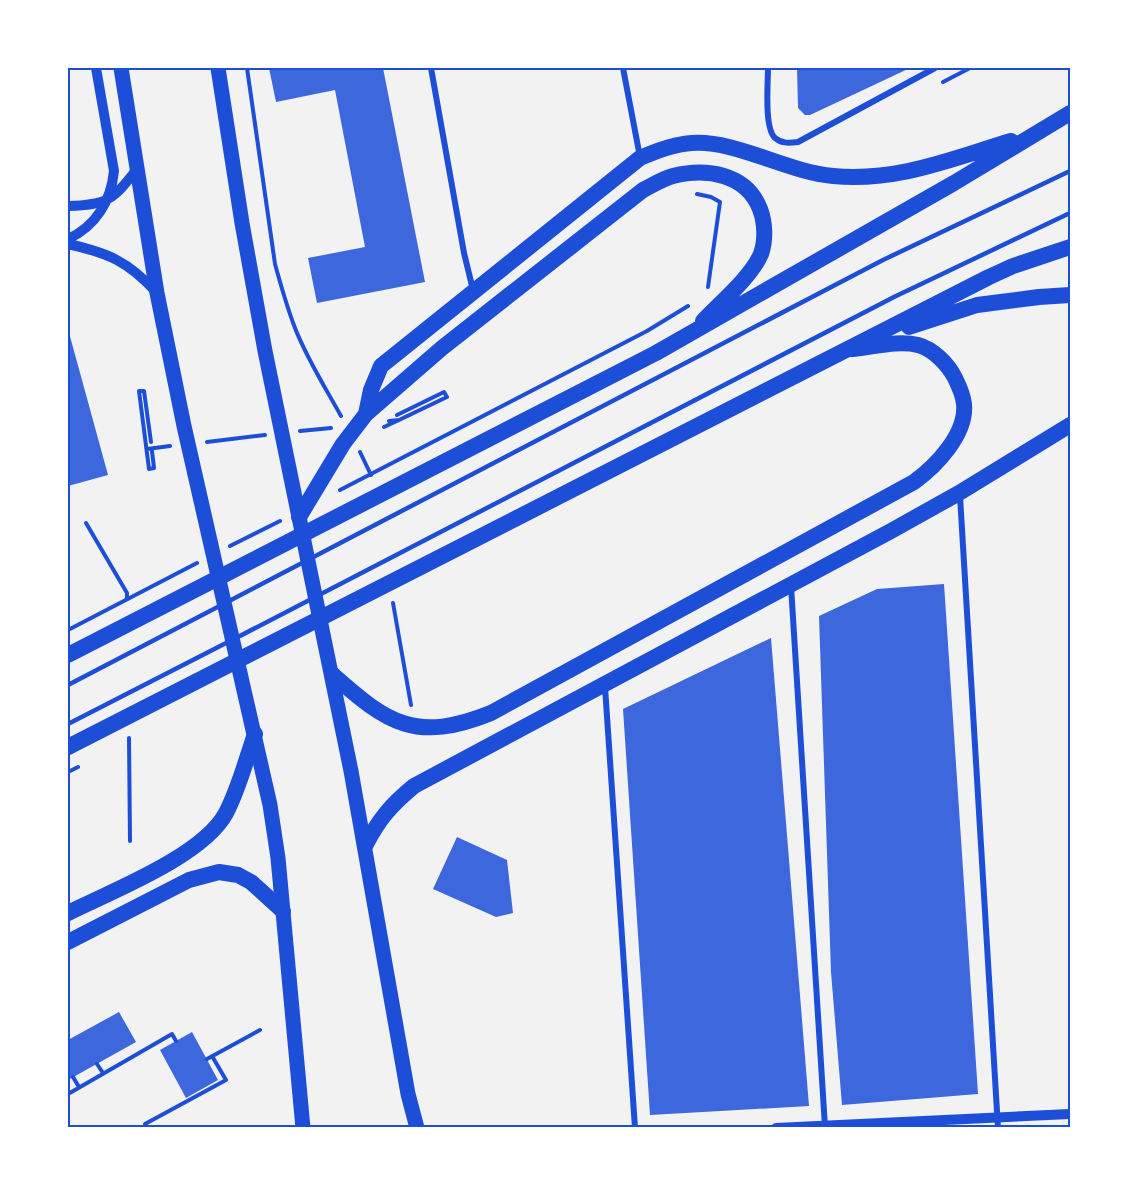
<svg xmlns="http://www.w3.org/2000/svg" width="1138" height="1195" font-family="Cabin,sans-serif">
<style>
.building{fill:#3d67dc}
.lines{fill:none;stroke-linecap:round;stroke-linejoin:round}
.path{stroke:#1d4ed8;stroke-width:4}
.service{stroke:#1d4ed8;stroke-width:4.5}
.minor{stroke:#1d4ed8;stroke-width:6}
.tertiary{stroke:#1d4ed8;stroke-width:10}
.primary{stroke:#1d4ed8;stroke-width:15}
.trunk{stroke:#1d4ed8;stroke-width:16}
.neatline{fill:none;stroke:#1d4ed8;stroke-width:2}
</style>
<rect width="100%" height="100%" fill="#f2f2f2"/>
<!-- building -->
<path class="building" d="M 269,68 L 383,68 L 425,282 L 317,303 L 308,258 L 365,247 L 335,90 L 276,102 Z
M 797,68 L 910,68 L 810,115 L 805,115 L 798,108 Z
M 68,329 L 108,475 L 68,486 Z
M 944,584 L 978,1094 L 842,1105 L 831,972 L 819,616 L 877,589 Z
M 771,638 L 809,1106 L 650,1115 L 623,709 Z
M 457,837 L 507,860 L 513,913 L 496,917 L 433,889 Z
M 119,1012 L 136,1042 L 68,1080 L 68,1040 Z
M 192,1032 L 218,1080 L 186,1098 L 160,1050 Z"/>
<g class="lines">
<!-- path -->
<path class="path" d="M 247,68 L 275,264 C 281,286 287,307 295,328 C 307,359 325,387 341,416
M 943,82 L 970,68
M 697,194 L 711,197 L 720,202
M 708,287 L 720,202
M 389,421 L 399,420 L 447,397 L 444,392 L 397,415
M 384,427 L 399,420
M 300,431 L 331,428
M 151,442 L 144,391 L 139,391 L 149,469 L 154,468 L 152,451
M 207,442 L 265,435
M 147,449 L 170,446
M 360,452 L 371,475
M 340,490 L 647,331 L 688,306
M 86,523 L 127,593 L 127,599
M 230,546 L 280,521
M 393,603 L 411,705
M 68,630 L 197,563
M 129,738 L 130,841
M 68,772 L 78,767
M 207,1059 L 260,1030
M 97,1064 L 103,1073
M 73,1077 L 79,1087
M 68,1094 L 172,1034 L 176,1041
M 145,1124 L 226,1080 L 212,1056"/>
<!-- service -->
<path class="service" d="M 236,638 L 894,297 L 1070,213
M 68,685 L 883,260 L 1070,171
M 68,724 L 228,642"/>
<!-- minor -->
<path class="minor" d="M 431,68 L 464,253 L 473,290
M 623,68 L 640,157
M 768,68 C 768,83 764,128 775,138 C 782,144 790,143 798,142 L 935,68
M 960,496 L 998,1128
M 791,586 L 825,1127
M 605,687 L 635,1128"/>
<!-- tertiary -->
<path class="tertiary" d="M 68,206 C 107,205 113,200 137,169
M 68,239 C 96,226 111,201 114,171 L 96,68
M 68,244 C 108,253 128,261 157,293
M 776,1128 L 1070,1114"/>
<!-- primary -->
<path class="primary" d="M 121,68 L 157,293 L 184,426 L 270,805 L 278,858 L 303,1128
M 218,68 L 242,223 L 265,351 L 351,771 L 408,1094 L 417,1128"/>
<!-- trunk -->
<path class="trunk" d="M 909,327 L 977,305 L 1039,297 L 1070,295
M 366,414 L 371,390 L 381,366 L 640,158 C 656,151 674,144 692,143 C 736,140 787,172 833,176 C 897,182 951,159 1011,141
M 299,517 L 343,444 L 366,414 L 442,348 L 643,190 C 653,185 662,179 673,176 C 706,168 746,173 760,209 C 765,222 766,240 761,254 C 751,277 721,302 703,321
M 68,655 L 656,353 L 954,183 L 1070,113
M 332,674 C 388,724 416,743 491,713 L 914,482 C 936,466 967,434 964,404 C 963,394 959,386 955,378 C 948,364 933,349 918,345 C 898,340 874,347 853,349
M 68,747 L 989,277 L 1013,266 L 1070,247
M 365,846 C 379,819 391,805 414,786 L 891,531 L 959,493 L 1070,425
M 68,913 C 112,891 203,856 226,813 C 239,788 246,760 255,734
M 68,942 L 189,880 L 219,872 L 238,875 L 251,882 L 283,911"/>
</g>
<!-- border -->
<rect width="1138" height="1195" fill="none" stroke="#ffffff" stroke-width="138"/>
<rect x="69" y="69" width="1000" height="1057" class="neatline"/>
</svg>
